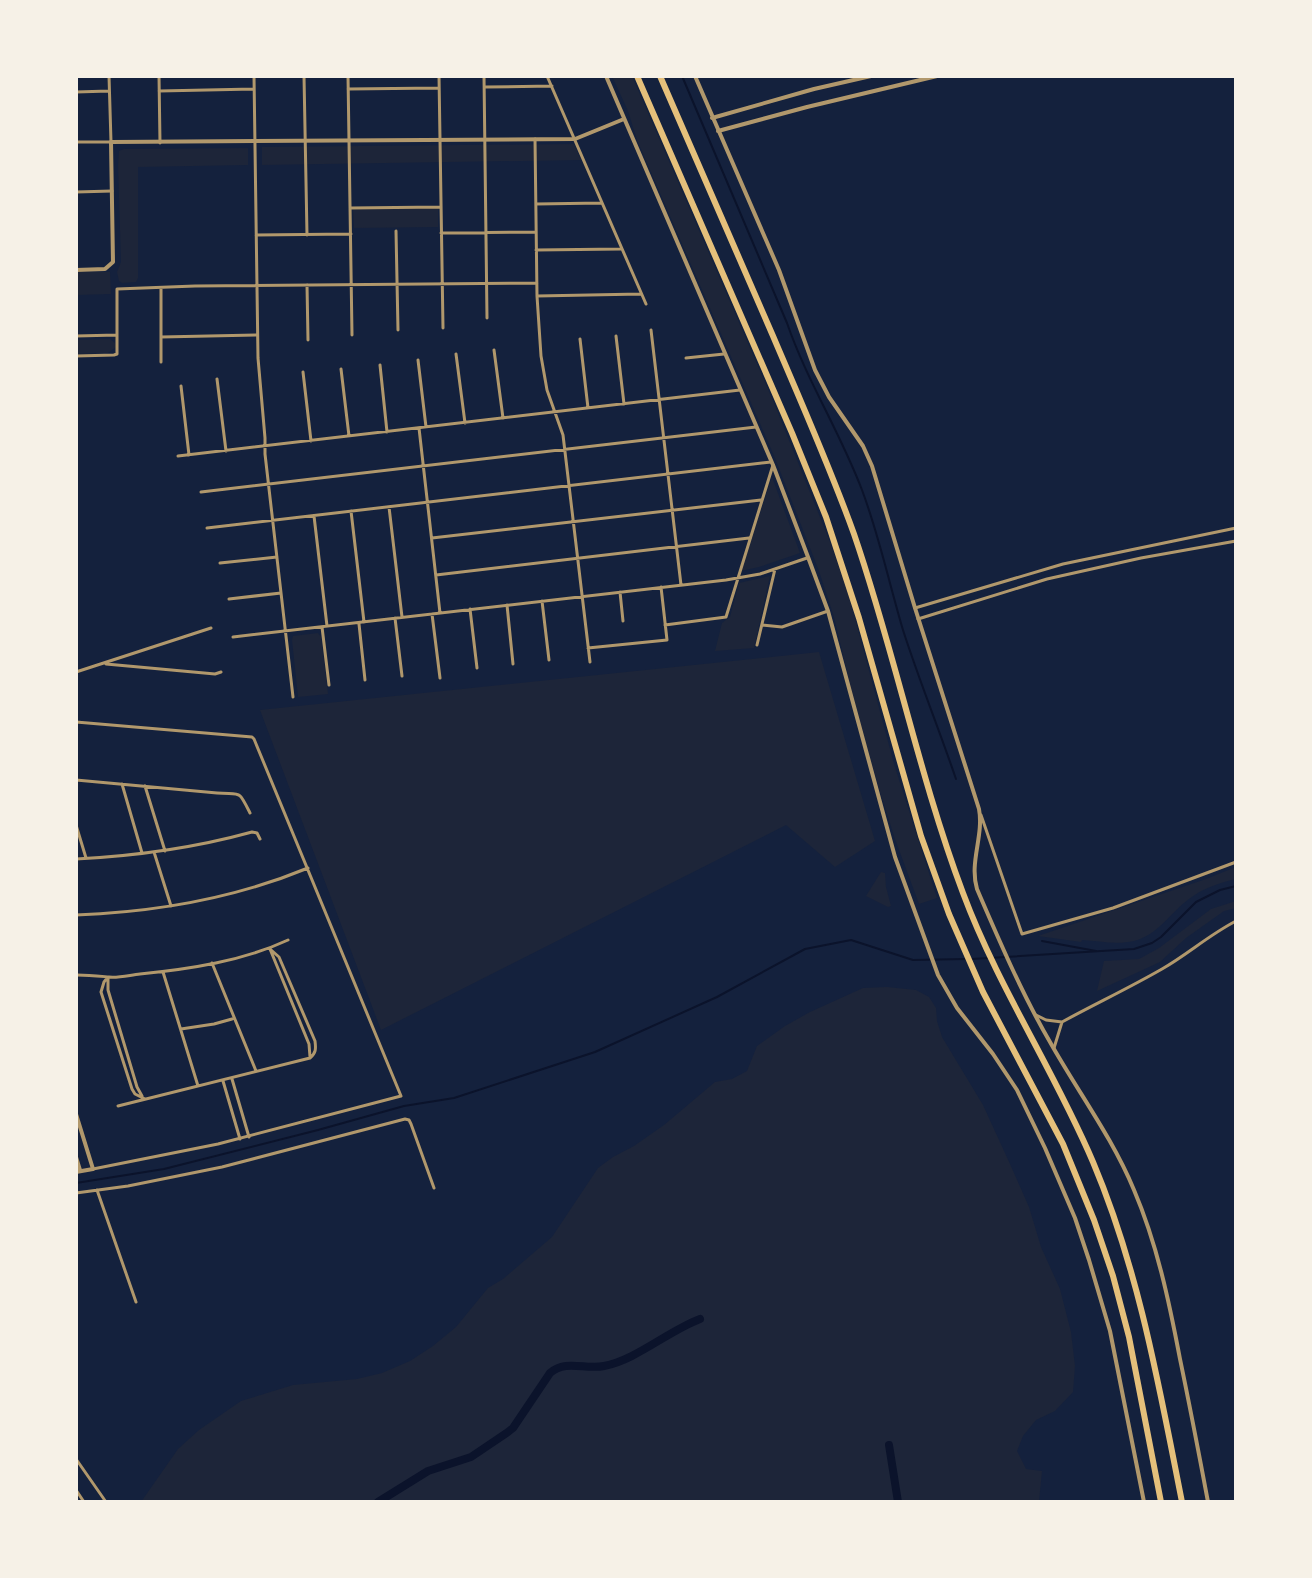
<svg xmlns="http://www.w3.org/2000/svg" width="1312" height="1578" font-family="Ubuntu,sans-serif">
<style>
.green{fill:#1d2539}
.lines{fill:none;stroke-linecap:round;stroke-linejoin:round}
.stream{stroke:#0b132b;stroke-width:2}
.canal{stroke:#0b132b;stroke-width:8}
.minor{stroke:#b1986c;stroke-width:3}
.tertiary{stroke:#b1986c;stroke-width:4}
.motorway{stroke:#e5c07b;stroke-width:6}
</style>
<rect width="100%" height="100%" fill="#14213d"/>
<!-- green -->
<path class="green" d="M 612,76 L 632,76 L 774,403 L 832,547 L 849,596 L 894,764 L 937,898 L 919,904 L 895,839 L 880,792 L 852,692 L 834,617 L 819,571 L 775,458 L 637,140 L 628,111 Z
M 574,144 L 581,160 L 262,165 L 262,147 Z
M 248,148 L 248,165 L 138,167 L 138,278 L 136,282 L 122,283 L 119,281 L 117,272 L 121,262 L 118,165 L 119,151 L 124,149 Z
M 438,208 L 438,227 L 354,228 L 353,209 Z
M 76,272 L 110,272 L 111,294 L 76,295 Z
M 110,339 L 115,343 L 116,347 L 108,353 L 76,354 L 76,340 Z
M 772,477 L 800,553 L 759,567 L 741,571 Z
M 770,576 L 754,648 L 715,651 L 722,623 L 730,617 L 739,583 Z
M 318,633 L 321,637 L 328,694 L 298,697 L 292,640 L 293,636 Z
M 819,652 L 875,841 L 835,867 L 786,825 L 381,1030 L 260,710 Z
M 1236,867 L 1236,879 C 1219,883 1203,888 1189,899 C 1170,913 1158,935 1134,941 C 1117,945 1099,941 1082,940 L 1081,942 L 1038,936 L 1206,879 Z
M 881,872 L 885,873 L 886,887 L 891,906 L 888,907 L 866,896 Z
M 1236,901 L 1236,908 L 1224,911 L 1186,938 L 1160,962 L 1097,991 L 1104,961 L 1139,959 L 1159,948 L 1211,909 Z
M 887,987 L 916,990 L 929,997 L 936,1008 L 937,1021 L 942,1037 L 983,1105 L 1010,1164 L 1029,1207 L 1041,1247 L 1060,1289 L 1071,1332 L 1075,1366 L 1073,1392 L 1055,1411 L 1036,1420 L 1023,1436 L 1017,1451 L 1026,1469 L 1042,1471 L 1039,1502 L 141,1502 L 178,1449 L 199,1430 L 241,1401 L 293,1385 L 357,1379 L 382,1373 L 410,1361 L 433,1346 L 456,1327 L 488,1288 L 503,1279 L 552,1237 L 598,1168 L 613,1157 L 634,1146 L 664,1125 L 715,1082 L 732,1079 L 747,1071 L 757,1046 L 785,1026 L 810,1012 L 863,988 Z"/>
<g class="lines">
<!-- stream -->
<path class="stream" d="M 682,76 L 787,323 C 807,381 840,432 862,490 C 879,535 889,583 903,630 C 919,680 939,729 956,779
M 1042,941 L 1096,951
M 972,959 L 1134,949 L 1152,943 L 1161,937 L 1196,902 L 1220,890 L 1236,886
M 76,1183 L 164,1169 L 318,1130 L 404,1106 L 454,1098 L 595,1052 L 717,997 L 805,949 L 851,940 L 913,960 L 966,959"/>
<!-- canal -->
<path class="canal" d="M 889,1445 L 898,1502
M 378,1502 L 428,1471 L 471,1457 L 508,1432 L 513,1428 L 550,1373 C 566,1359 585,1370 604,1366 C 636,1360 668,1331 700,1319"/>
<!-- minor -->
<path class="minor" d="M 159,76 L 160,143
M 254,76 L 258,358 L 265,438 L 265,454 L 293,697
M 304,76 L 307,235
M 348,76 L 352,335
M 439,76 L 443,328
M 484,76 L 487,318
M 547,76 L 646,304
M 485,87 L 552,86
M 348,89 L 439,88
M 159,91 L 254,89
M 76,92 L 109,91
M 535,139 L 537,296 L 541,356 L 547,390 L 563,435 L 590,662
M 76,142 L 111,142 L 109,76
M 76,192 L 112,191
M 536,204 L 602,203
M 350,208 L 441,207
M 396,231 L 398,330
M 441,233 L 536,232
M 256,235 L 351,234
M 536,250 L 621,249
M 307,285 L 308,340
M 161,288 L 161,362
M 537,296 L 641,294
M 651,330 L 681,585
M 76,336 L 117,335
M 616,336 L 624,404
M 161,337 L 257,335
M 580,339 L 588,408
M 494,350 L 503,418
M 456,354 L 465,423
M 76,356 L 114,355 L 117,354 L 117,289 L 195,286 L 537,283
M 686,358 L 724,354
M 418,360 L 426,427
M 380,365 L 387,432
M 341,369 L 349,436
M 303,372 L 311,441
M 217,379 L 226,451
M 181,386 L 189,455
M 419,428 L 440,613
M 178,456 L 740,390
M 201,492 L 756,427
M 389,507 L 402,617
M 351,511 L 364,622
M 314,516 L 327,626
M 207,528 L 771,462
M 432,538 L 761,500
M 220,563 L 277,557
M 436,575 L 749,538
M 620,592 L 623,621
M 229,599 L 281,593
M 542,601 L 549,660
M 507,605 L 513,664
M 915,608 L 1063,564 L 1236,528
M 470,609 L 477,668
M 432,614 L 440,678
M 395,618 L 402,676
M 918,619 L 1047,579 L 1141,558 L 1236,541
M 359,624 L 365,680
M 665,625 L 726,617 L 773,465
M 762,625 L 782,627 L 828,611
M 322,627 L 329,685
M 233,637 L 726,580 L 760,574 L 807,558
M 757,645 L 775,569
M 588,648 L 667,640 L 661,587
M 106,664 L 215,674 L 221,672
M 76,672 L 211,628
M 76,722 L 252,737 L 254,739 L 401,1096 L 218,1144 L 93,1169
M 76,780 L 217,793 C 242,795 238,789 250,813
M 122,784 L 142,853
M 145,786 L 165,851
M 981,815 L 1022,934 L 1113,908 L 1236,862
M 76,825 L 86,858
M 154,852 L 171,906
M 76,859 C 136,856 194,848 252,832 L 257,833 L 260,839
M 76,915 C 157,912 233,899 308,868
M 270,949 L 309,1044 L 310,1057
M 212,963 L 256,1071
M 163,972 L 198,1086
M 77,975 C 89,975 98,976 109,977 C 119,978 130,975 140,974 C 190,969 243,961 288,940
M 108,977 L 104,982 L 101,992 L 132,1089 L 135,1094 L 145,1099
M 108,977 L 108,990 L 137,1087 L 142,1096
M 1036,1015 L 1046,1020 L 1062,1022
M 181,1029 L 214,1024 L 232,1019
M 1054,1048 L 1062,1022 C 1095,1004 1129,988 1162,969 C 1188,954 1209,935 1236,921
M 232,1079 L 249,1137
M 223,1081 L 240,1139
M 118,1106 L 310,1058 C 316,1053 316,1049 315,1041 L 279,957 L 270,949
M 97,1190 L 136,1302
M 76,1193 L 128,1186 L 222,1167 L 405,1119 L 409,1120 L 411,1124 L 434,1188
M 76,1459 L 106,1502
M 76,1490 L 84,1502"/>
<!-- tertiary -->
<path class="tertiary" d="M 606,76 L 773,465 L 808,557 L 828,611 L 895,857 L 938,975 L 957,1008 L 993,1054 L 1017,1090 L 1045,1148 L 1075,1218 L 1089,1260 L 1110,1331 L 1144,1502
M 695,76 L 779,270 L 815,370 L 829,397 L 863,446 L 872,466 L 915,608 L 979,809 C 984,836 969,862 977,889 C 999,940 1022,994 1050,1042 C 1078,1092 1112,1137 1134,1190 C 1157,1244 1169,1301 1180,1359 C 1190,1407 1199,1454 1208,1502
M 712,118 L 814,89 L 871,76
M 718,131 L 807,107 L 937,76
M 76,270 L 105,269 L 113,262 L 111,142 L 575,139 L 624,119
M 76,1114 L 93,1169 L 76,1172
M 76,1157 L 80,1170"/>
<!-- motorway -->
<path class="motorway" d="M 637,76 L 792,433 L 826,517 L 859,618 L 921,836 L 949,914 L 983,992 L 1063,1144 L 1094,1220 L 1113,1276 L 1129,1337 L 1161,1502
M 660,76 C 698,163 735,249 773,336 C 801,402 830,467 854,534 C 895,653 919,776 963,893 C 998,987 1054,1070 1093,1162 C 1139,1271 1159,1386 1182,1502"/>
</g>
<!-- border -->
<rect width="1312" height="1578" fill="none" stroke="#f6f1e7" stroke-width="156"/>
</svg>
